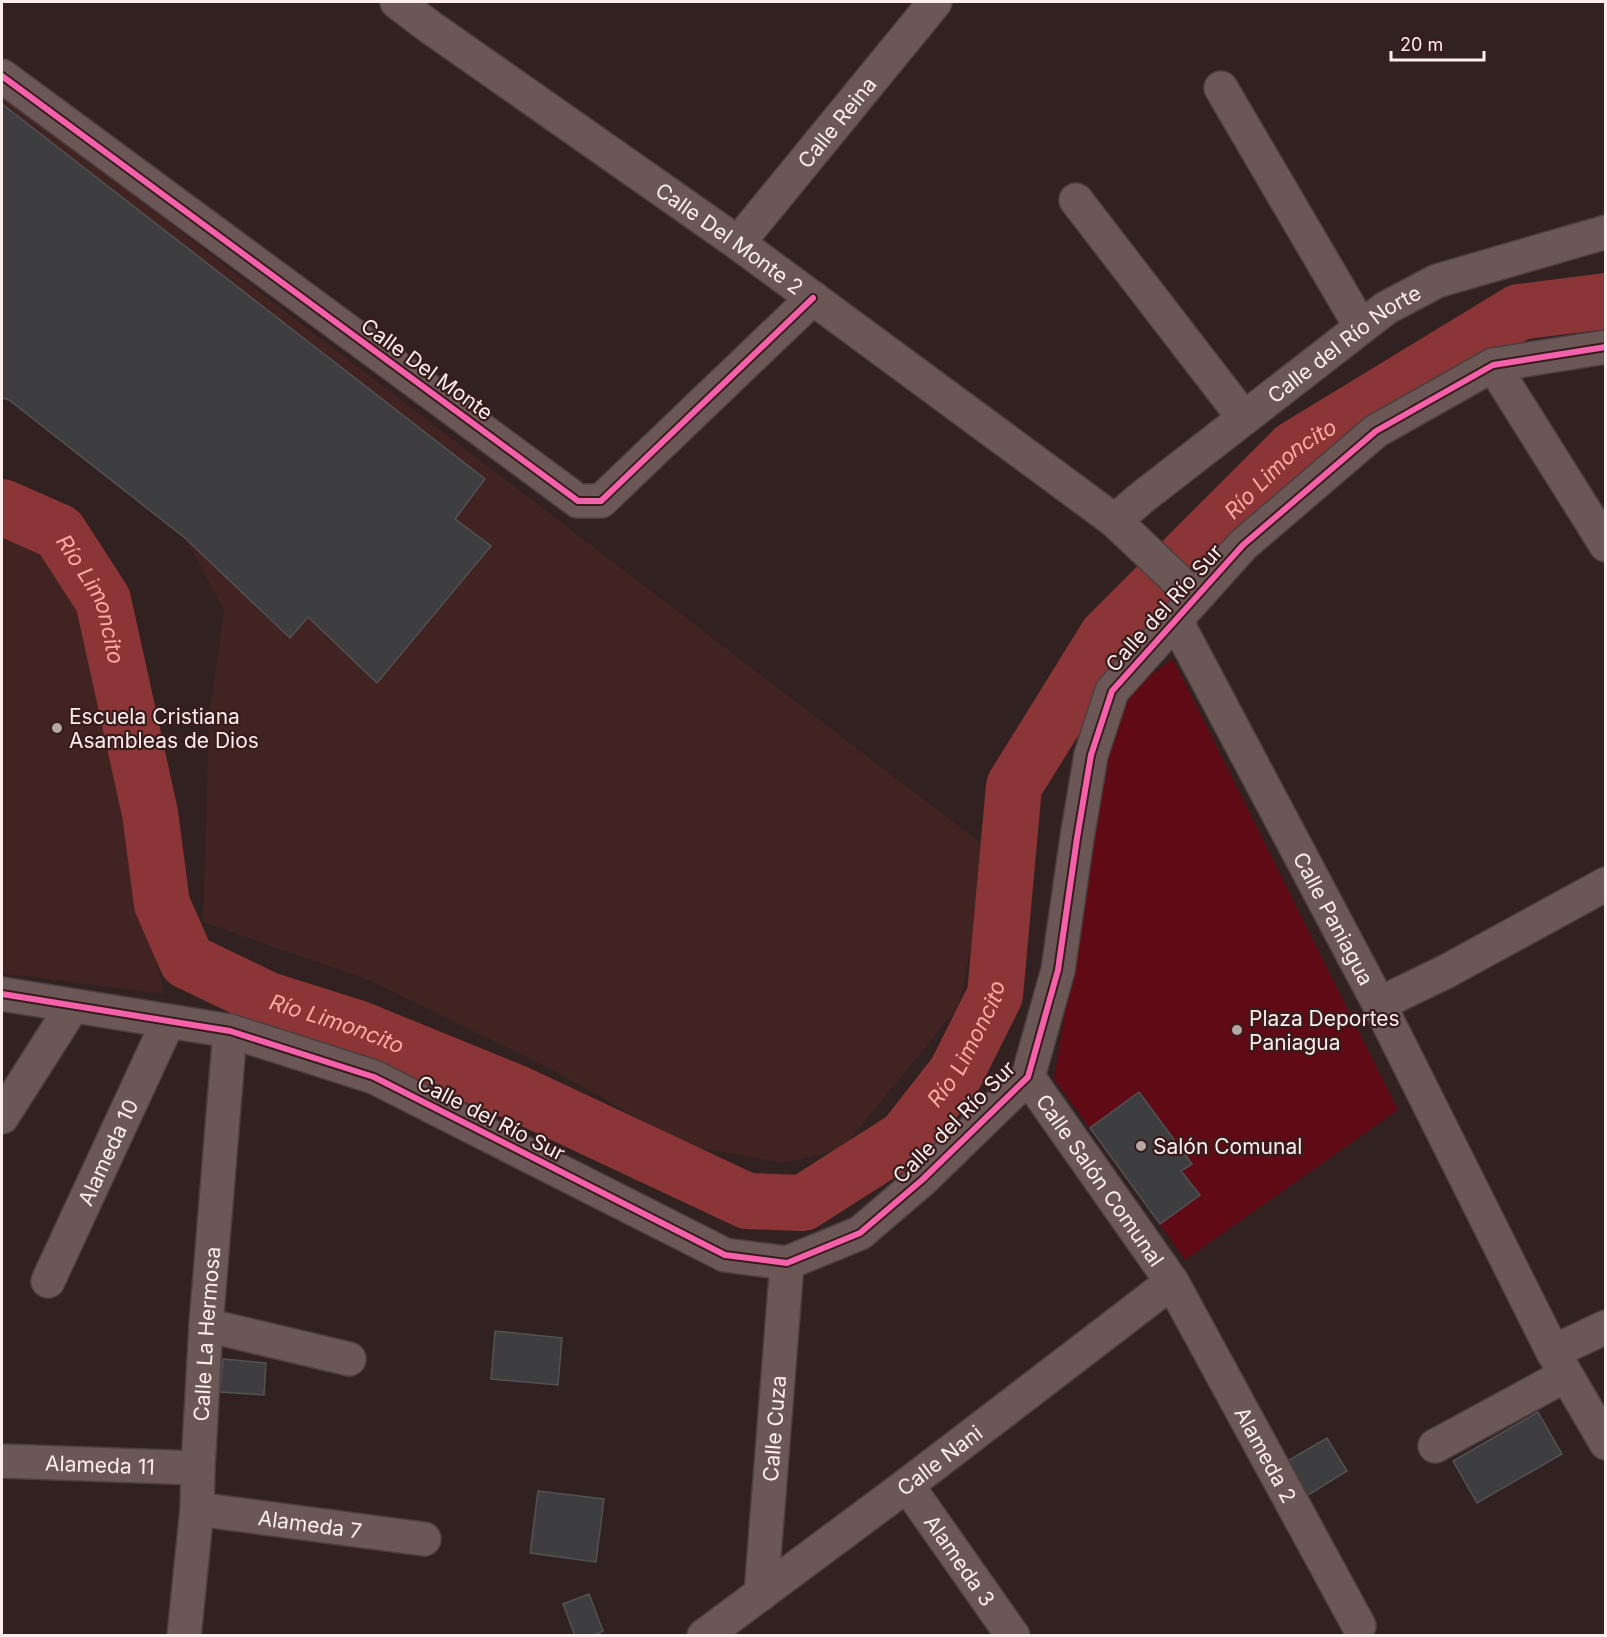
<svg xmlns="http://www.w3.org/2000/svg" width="1607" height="1637" font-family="Inter,sans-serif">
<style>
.built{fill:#412322}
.green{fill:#5f0a15}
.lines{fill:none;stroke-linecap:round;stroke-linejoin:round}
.river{stroke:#8c3536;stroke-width:56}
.building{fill:#3e3e40;stroke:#535152;stroke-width:1.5}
.minor-casing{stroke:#4c3f3f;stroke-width:36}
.minor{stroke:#6b5756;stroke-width:33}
.cycleway-casing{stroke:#371c1b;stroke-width:10}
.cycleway{stroke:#f560ab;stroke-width:6}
.poi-dot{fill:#b6a6a5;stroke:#371c1b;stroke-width:2}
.labels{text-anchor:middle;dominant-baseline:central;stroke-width:4.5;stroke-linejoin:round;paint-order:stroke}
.street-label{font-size:21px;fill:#fdedec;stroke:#371c1b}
.poi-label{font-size:21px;fill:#fdedec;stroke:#371c1b;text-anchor:start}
.water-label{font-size:22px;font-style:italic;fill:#faaaa6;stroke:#371c1b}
</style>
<rect width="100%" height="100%" fill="#312221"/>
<!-- built -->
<path class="built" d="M 2,95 L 991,851 L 959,1006 L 842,1149 L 783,1163 L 685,1145 L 559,1073 L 371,981 L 203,922 L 209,718 L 224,610 L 185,538 L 290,638 L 308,617 L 377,683 L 490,546 L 455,519 L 485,479 L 2,104 Z
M 2,519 L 54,541 L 95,610 L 132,847 L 164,994 L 2,973 Z"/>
<!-- green -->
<path class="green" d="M 1173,659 L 1398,1110 L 1185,1260 L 1160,1224 L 1199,1195 L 1181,1171 L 1191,1163 L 1139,1093 L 1090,1128 L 1054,1079 L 1088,874 L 1098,779 L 1121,711 L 1141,682 Z"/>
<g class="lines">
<!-- river -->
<path class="river" id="s1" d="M 2,507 L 59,532 L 103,600 L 150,813 L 162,904 L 187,961 L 268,1000 L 357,1028 L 519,1094 L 747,1201 L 803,1203 L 905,1138 L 956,1073 L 995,995 L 1014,786 L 1107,636 L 1294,449 L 1519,312 L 1606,301"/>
</g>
<!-- building -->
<path class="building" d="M 2,104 L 485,479 L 455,519 L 491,546 L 377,683 L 308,617 L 290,638 L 185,538 L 9,400 L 2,398 Z
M 1139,1092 L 1192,1164 L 1181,1171 L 1200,1195 L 1160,1224 L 1090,1128 Z
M 495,1331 L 562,1338 L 558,1385 L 491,1379 Z
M 223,1359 L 266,1363 L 264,1395 L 220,1392 Z
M 1538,1412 L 1562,1454 L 1477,1503 L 1453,1461 Z
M 1327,1438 L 1347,1471 L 1305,1497 L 1284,1463 Z
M 538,1491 L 604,1499 L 596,1562 L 530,1553 Z
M 589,1594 L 603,1631 L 592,1636 L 575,1636 L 563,1604 Z"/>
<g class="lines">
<!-- minor casing -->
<g class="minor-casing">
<g id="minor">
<path id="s2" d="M 397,2 L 430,27 L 738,243 L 1115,521 L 1195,597"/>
<path d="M 2,76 L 578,501 L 601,501 L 813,298"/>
<path d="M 1221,88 L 1361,327"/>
<path d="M 1076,200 L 1244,418"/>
<path id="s3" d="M 738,243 L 935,2"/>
<path d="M 1493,365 L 1606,545"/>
<path id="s4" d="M 1115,521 L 1140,499 L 1386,308 L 1437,281 L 1606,232"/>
<path id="s5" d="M 1175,619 L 1379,1004 L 1553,1352 L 1606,1443"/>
<path d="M 2,994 L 230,1031 L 374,1077 L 725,1255 L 787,1263 L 860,1233 L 922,1180 L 1028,1077 L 1058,970 L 1077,838 L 1091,755 L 1112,691 L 1243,545 L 1376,431 L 1493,365 L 1606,347"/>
<path d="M 1379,1004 L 1447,971 L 1606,884"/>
<path id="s6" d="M 1028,1077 L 1172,1282 L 1359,1626"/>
<path d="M 2,1117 L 72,1007"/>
<path id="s7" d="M 48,1281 L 168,1022"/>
<path d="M 206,1325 L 349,1359"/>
<path d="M 1553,1352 L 1606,1327"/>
<path d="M 1435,1446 L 1566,1375"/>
<path id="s8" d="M 2,1461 L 198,1468"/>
<path id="s9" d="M 907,1485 L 1013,1636"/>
<path id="s10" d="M 197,1509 L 424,1539"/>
<path id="s11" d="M 761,1594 L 787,1263"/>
<path id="s12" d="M 184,1636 L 197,1509 L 198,1468 L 206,1325 L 230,1031"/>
<path id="s13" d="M 704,1636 L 907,1485 L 1172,1282"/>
</g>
</g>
<!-- minor -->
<use href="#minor" class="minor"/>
<!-- cycleway casing -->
<g class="cycleway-casing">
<path id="cycleway" d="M 2,76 L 578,501 L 601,501 L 813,298
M 2,994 L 230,1031 L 374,1077 L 725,1255 L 787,1263 L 860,1233 L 922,1180 L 1028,1077 L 1058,970 L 1077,838 L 1091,755 L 1112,691 L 1243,545 L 1376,431 L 1493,365 L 1606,347"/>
</g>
<!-- cycleway -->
<use href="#cycleway" class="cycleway"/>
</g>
<!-- markers -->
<g class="poi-dot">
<circle cx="57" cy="728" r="6"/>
<circle cx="1237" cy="1030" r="6"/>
<circle cx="1141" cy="1146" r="6"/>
</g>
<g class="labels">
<!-- street labels -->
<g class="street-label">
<text stroke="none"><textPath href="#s3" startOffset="156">Calle Reina</textPath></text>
<text stroke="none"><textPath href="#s2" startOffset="408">Calle Del Monte 2</textPath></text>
<text stroke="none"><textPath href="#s4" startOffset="290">Calle del Río Norte</textPath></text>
<text transform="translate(427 369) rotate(36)">Calle Del Monte</text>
<text transform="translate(1164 608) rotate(-48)">Calle del Río Sur</text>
<text stroke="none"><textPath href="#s5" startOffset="339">Calle Paniagua</textPath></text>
<text transform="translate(491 1118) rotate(27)">Calle del Río Sur</text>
<text transform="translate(954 1122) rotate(-45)">Calle del Río Sur</text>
<text stroke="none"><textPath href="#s7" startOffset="142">Alameda 10</textPath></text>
<text stroke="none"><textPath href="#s6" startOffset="126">Calle Salón Comunal</textPath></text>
<text stroke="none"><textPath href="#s12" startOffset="303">Calle La Hermosa</textPath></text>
<text stroke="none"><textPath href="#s11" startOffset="166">Calle Cuza</textPath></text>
<text stroke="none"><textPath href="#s6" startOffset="447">Alameda 2</textPath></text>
<text stroke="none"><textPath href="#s13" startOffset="294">Calle Nani</textPath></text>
<text stroke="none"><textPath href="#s8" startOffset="98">Alameda 11</textPath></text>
<text stroke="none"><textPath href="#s10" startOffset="114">Alameda 7</textPath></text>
<text stroke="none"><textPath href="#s9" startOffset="92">Alameda 3</textPath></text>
</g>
<!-- poi labels -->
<g class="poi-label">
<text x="69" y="716">Escuela Cristiana<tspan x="69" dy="24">Asambleas de Dios</tspan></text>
<text x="1249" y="1018">Plaza Deportes<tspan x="1249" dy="24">Paniagua</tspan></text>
<text x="1153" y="1146">Salón Comunal</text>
</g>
<!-- water labels -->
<g class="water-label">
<text stroke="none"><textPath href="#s1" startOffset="2100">Río Limoncito</textPath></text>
<text stroke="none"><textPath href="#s1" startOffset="138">Río Limoncito</textPath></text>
<text stroke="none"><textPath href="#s1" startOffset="678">Río Limoncito</textPath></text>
<text stroke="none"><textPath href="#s1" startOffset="1416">Río Limoncito</textPath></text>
</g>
</g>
<!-- border -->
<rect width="1607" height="1637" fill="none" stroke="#fdedec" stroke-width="6"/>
<!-- scale -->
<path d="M1391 51v9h93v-9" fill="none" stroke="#fdedec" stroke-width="3"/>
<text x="1400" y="51" font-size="18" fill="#fdedec" stroke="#371c1b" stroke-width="4.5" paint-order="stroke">20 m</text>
</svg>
